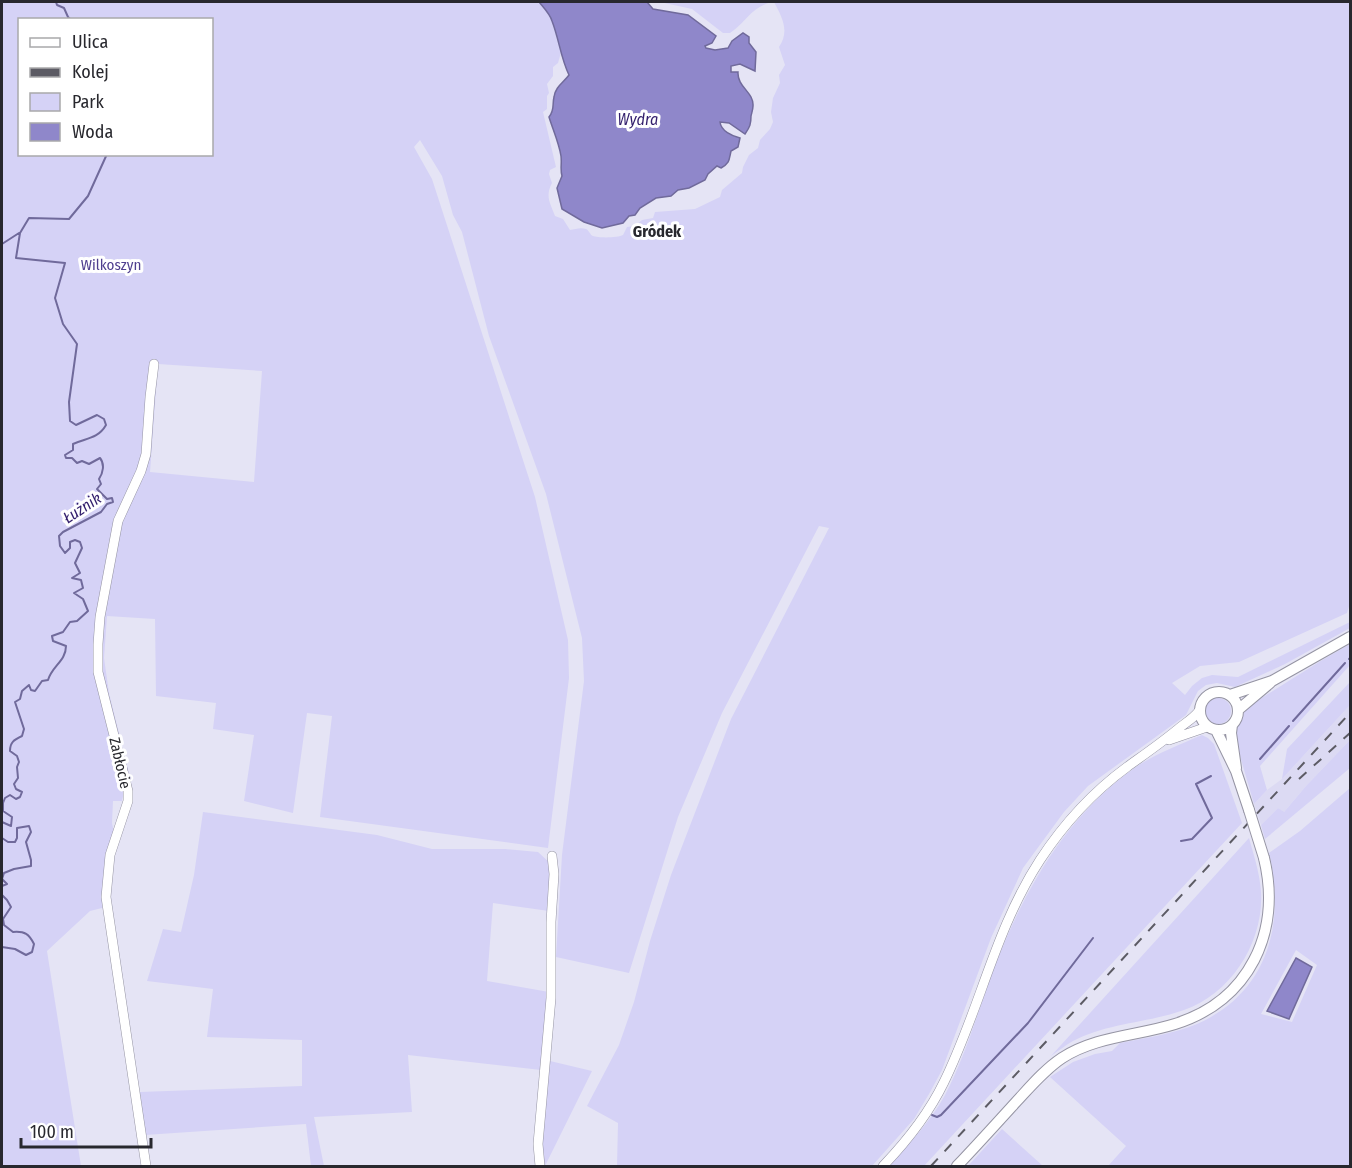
<svg xmlns="http://www.w3.org/2000/svg" width="1352" height="1168" font-family="'Fira Sans Condensed',sans-serif">
<style>
.built{fill:#dcdaf3}
.green{fill:#d5d2f6;fill-rule:evenodd}
.water{fill:#8f87ca;stroke:#706a9b;stroke-width:1.5}
.lines{fill:none;stroke-linecap:round;stroke-linejoin:round}
.stream{stroke:#706a9b;stroke-width:2}
.minor-casing{stroke:#9594a3;stroke-width:10}
.tertiary-casing{stroke:#9594a3;stroke-width:12}
.minor{stroke:#fff;stroke-width:9}
.tertiary{stroke:#fff;stroke-width:10}
.rail{stroke:#5c5b64;stroke-width:2;stroke-dasharray:10 10;stroke-linecap:butt}
.tertiary-bridge-casing{stroke:#9594a3;stroke-width:12;stroke-linecap:butt}
.tertiary-bridge{stroke:#fff;stroke-width:10}
.labels{text-anchor:middle;dominant-baseline:central;stroke-width:6;stroke-linejoin:round;paint-order:stroke}
.park-label{font-size:15px;fill:#4f3f8f;stroke:#fff}
.street-label{font-size:15px;fill:#28282e;stroke:#fff}
.water-label{font-size:16px;font-style:italic;fill:#321e6c;stroke:#fff}
.neighbourhood-label{font-size:16px;font-weight:bold;fill:#28282e;stroke:#fff}
</style>
<rect width="100%" height="100%" fill="#e5e4f5"/>
<!-- built -->
<path class="built" d="M 1350,705 L 1350,740 L 1306,786 L 1283,813 L 1278,808 L 1261,825 L 1254,804 L 1267,790 L 1282,779 Z"/>
<!-- green -->
<path class="green" d="M 2,2 L 546,2 L 562,49 L 558,63 L 553,67 L 553,76 L 547,84 L 549,93 L 547,96 L 547,109 L 543,112 L 556,167 L 550,170 L 549,174 L 552,183 C 545,196 550,203 555,216 L 563,219 L 570,230 C 575,229 581,227 586,229 C 589,230 590,235 593,236 C 598,238 618,238 623,235 L 627,227 L 635,226 L 642,220 L 653,218 L 655,212 L 695,209 L 720,197 L 722,190 L 742,173 L 743,167 L 749,155 L 758,148 L 760,140 L 770,129 L 773,122 L 771,112 L 773,98 L 780,83 L 779,75 L 785,65 L 779,47 C 790,31 782,17 774,2 L 1350,2 L 1350,603 L 1347,613 L 1239,662 L 1200,666 L 1172,683 L 1185,695 L 1192,686 L 1202,678 L 1212,675 L 1238,677 L 1350,622 L 1350,628 L 1285,664 L 1235,687 L 1217,683 L 1206,685 L 1198,691 L 1186,715 L 1088,786 L 1064,812 L 1023,868 L 991,938 L 942,1070 L 929,1094 L 914,1119 L 872,1166 L 617,1166 L 618,1123 L 587,1106 L 619,1045 L 634,1002 L 650,941 L 671,875 L 731,719 L 829,528 L 819,526 L 722,713 L 678,817 L 629,973 L 556,957 L 562,855 L 584,681 L 582,638 L 546,494 L 489,336 L 462,232 L 453,215 L 442,176 L 420,140 L 414,147 L 432,179 L 535,497 L 568,640 L 569,678 L 548,848 L 320,817 L 332,716 L 307,713 L 293,813 L 244,801 L 254,735 L 213,729 L 216,703 L 156,696 L 155,619 L 107,616 L 104,658 L 109,693 L 130,777 L 122,778 L 124,791 L 122,801 L 113,801 L 112,823 L 114,833 L 107,858 L 102,908 L 90,911 L 47,951 L 81,1166 L 2,1166 ZM 20,20 L 212,20 L 212,154 L 20,154 ZM 158,364 L 262,371 L 254,482 L 150,472 Z
M 660,2 L 771,2 C 748,10 748,21 730,33 L 723,33 L 692,9 Z
M 1350,644 L 1350,665 L 1260,766 L 1267,790 L 1254,804 L 1235,739 L 1235,732 L 1247,707 L 1319,662 Z
M 1350,682 L 1350,705 L 1282,779 L 1287,749 Z
M1205 711a13 13 0 1 1 26 0a13 13 0 1 1-26 0Z
M 1202,735 L 1208,738 L 1214,744 L 1242,823 L 924,1166 L 889,1166 C 909,1144 930,1122 945,1095 C 967,1053 979,1007 996,963 C 1025,890 1064,820 1129,772 C 1151,755 1177,746 1202,735 Z
M 1350,740 L 1350,768 L 1265,839 L 1261,825 L 1278,808 L 1284,812 L 1306,786 Z
M 1350,788 L 1350,1166 L 1108,1166 L 1126,1146 L 1050,1077 L 1073,1062 L 1095,1054 L 1112,1051 L 1120,1043 C 1145,1038 1173,1034 1197,1024 C 1268,993 1286,923 1269,853 L 1300,831 ZM 1296,950 L 1317,965 L 1292,1022 L 1261,1014 Z
M 203,812 L 377,835 L 432,849 L 505,849 L 538,852 L 551,864 L 549,911 L 493,903 L 487,981 L 549,992 L 541,1070 L 408,1055 L 412,1112 L 314,1117 L 324,1166 L 311,1166 L 306,1124 L 145,1135 L 140,1092 L 302,1086 L 302,1040 L 207,1037 L 213,989 L 147,981 L 163,929 L 181,932 L 194,875 Z
M 1249,838 C 1254,856 1260,874 1261,892 C 1264,942 1231,994 1184,1010 C 1148,1023 1107,1023 1073,1041 C 1066,1045 1058,1051 1051,1056 Z
M 550,1061 L 592,1071 L 545,1166 L 541,1153 Z
M 1002,1129 L 1043,1166 L 968,1166 Z"/>
<!-- water -->
<path class="water" d="M 539,2 L 647,2 L 653,9 L 688,15 L 716,36 L 712,43 L 705,46 L 706,48 L 715,50 L 728,48 L 732,41 L 743,33 L 749,37 L 749,43 L 756,52 L 755,71 L 740,64 L 731,66 L 731,72 L 738,72 C 737,87 754,92 753,106 C 753,109 752,112 751,116 C 751,124 750,127 745,134 L 729,123 L 720,122 C 721,131 732,136 740,138 L 738,147 L 731,151 C 729,160 730,163 721,168 L 717,166 L 708,174 L 705,180 L 689,188 L 678,190 L 671,196 L 656,198 L 640,208 L 635,215 L 629,216 L 623,223 L 602,228 L 584,222 L 562,209 L 557,188 L 562,176 C 560,169 562,164 561,156 C 559,143 553,130 549,117 C 555,110 552,105 554,97 C 555,87 564,82 569,75 C 561,59 559,39 552,21 C 550,14 543,7 539,2 Z
M 1296,958 L 1312,967 L 1289,1019 L 1267,1011 Z"/>
<g class="lines">
<!-- stream -->
<path class="stream" d="M 56,2 L 57,5 L 64,8 L 68,17 L 71,20
M 2,244 L 19,233
M 1349,659 L 1350,658
M 1293,721 L 1345,663
M 1260,759 L 1289,726
M 2,822 L 11,826 L 12,817 L 3,811 L 3,803 L 5,798 L 10,795 L 16,799 L 20,797 L 22,792 L 16,789 L 14,784 L 18,778 L 17,767 L 19,762 L 17,756 L 10,751 C 10,742 14,740 22,736 L 24,729 L 15,702 L 20,699 L 22,691 L 29,685 L 31,690 L 35,691 L 42,681 L 48,680 C 52,666 66,661 66,646 L 53,641 L 52,636 L 63,632 L 70,622 L 77,621 L 88,611 L 83,599 L 74,593 L 83,588 L 81,580 L 72,578 L 80,573 L 75,563 L 82,548 L 80,542 L 75,540 L 70,542 L 70,548 L 65,553 L 60,546 L 59,536 L 63,532 L 101,512 L 107,504 L 113,502 L 112,498 L 107,499 L 97,489 L 101,484 L 99,479 C 103,473 105,464 100,458 L 89,464 L 82,461 L 77,463 L 72,458 L 66,458 L 65,455 L 73,450 L 73,444 C 86,438 98,439 106,425 L 104,419 L 97,415 L 76,425 L 70,421 L 69,402 L 77,344 L 63,324 L 55,298 L 65,263 L 16,258 L 20,233 L 29,218 L 69,219 L 88,196 L 107,154
M 2,838 L 8,842 L 15,842 L 17,838 L 17,828 L 29,826 L 31,832 L 26,842 L 31,860 L 31,866 L 14,869 L 4,873 L 2,879 L 7,884 L 2,886
M 1181,841 L 1192,839 L 1212,818 L 1196,784 L 1211,776
M 2,895 L 7,900 L 11,907 L 3,919 L 4,925 L 13,932 C 25,931 29,934 34,944 L 32,952 L 26,955 L 15,949 L 2,947
M 932,1115 L 937,1117 L 941,1115 L 1028,1023 L 1093,938"/>
<!-- minor casing -->
<g class="minor-casing">
<path id="minor" d="M 1169,740 L 1207,727
M 146,1166 L 106,897 L 110,855 L 128,801 L 128,791 L 98,672 L 98,644 L 100,617 L 118,521 L 141,471 L 146,454 L 150,397 L 154,364
M 540,1166 L 538,1144 L 551,998 L 551,922 L 554,874 L 552,856
M 883,1166 C 907,1141 929,1113 944,1082 C 980,1009 995,929 1040,860 C 1063,825 1093,792 1127,767 C 1145,754 1161,743 1178,729 C 1185,723 1193,719 1199,711"/>
</g>
<!-- tertiary casing -->
<g class="tertiary-casing">
<path id="tertiary" d="M1200 711a19 19 0 1 1 38 0a19 19 0 1 1-38 0Z
M 1230,695 L 1272,681 L 1350,637
M 1238,710 L 1270,683
M 1232,725 L 1231,733 L 1236,768
M 1216,730 L 1236,771 L 1249,810
M 957,1166 C 977,1145 996,1124 1016,1102 C 1030,1087 1044,1070 1062,1058 C 1096,1036 1137,1036 1175,1024 C 1249,1001 1282,932 1264,858"/>
</g>
<!-- minor -->
<use href="#minor" class="minor"/>
<!-- tertiary -->
<use href="#tertiary" class="tertiary"/>
<!-- rail -->
<path class="rail" d="M 1299,779 L 1350,733
M 931,1166 L 1350,713"/>
<!-- tertiary-bridge casing -->
<g class="tertiary-bridge-casing">
<path id="tertiary-bridge" d="M 1249,810 L 1264,858"/>
</g>
<!-- tertiary-bridge -->
<use href="#tertiary-bridge" class="tertiary-bridge"/>
</g>
<g class="labels">
<!-- park labels -->
<g class="park-label">
<text x="111" y="265">Wilkoszyn</text>
</g>
<!-- street labels -->
<g class="street-label">
<text transform="translate(120 763) rotate(77)">Zabłocie</text>
</g>
<!-- water labels -->
<g class="water-label">
<text x="638" y="119">Wydra</text>
<text transform="translate(82 508) rotate(-33)">Łużnik</text>
</g>
<!-- neighbourhood labels -->
<g class="neighbourhood-label">
<text x="657" y="231">Gródek</text>
</g>
</g>
<!-- border -->
<rect width="1352" height="1168" fill="none" stroke="#28282e" stroke-width="6"/>
<!-- legend -->
<rect x="18" y="18" width="195" height="138" fill="#ffffff" stroke="#a9a9ab" stroke-width="1.5"/>
<rect x="30" y="38" width="30" height="9" fill="#ffffff" stroke="#a9a9ab" stroke-width="1.5"/>
<text x="72" y="48" font-size="18" fill="#28282e">Ulica</text>
<rect x="30" y="68" width="30" height="9" fill="#5c5b64" stroke="#a9a9ab" stroke-width="1.5"/>
<text x="72" y="78" font-size="18" fill="#28282e">Kolej</text>
<rect x="30" y="93" width="30" height="18" fill="#d5d2f6" stroke="#a9a9ab" stroke-width="1.5"/>
<text x="72" y="108" font-size="18" fill="#28282e">Park</text>
<rect x="30" y="123" width="30" height="18" fill="#8f87ca" stroke="#a9a9ab" stroke-width="1.5"/>
<text x="72" y="138" font-size="18" fill="#28282e">Woda</text>
<!-- scale -->
<path d="M21 1138v9h130v-9" fill="none" stroke="#28282e" stroke-width="3"/>
<text x="30" y="1138" font-size="18" fill="#28282e" stroke="#ffffff" stroke-width="4.5" paint-order="stroke">100 m</text>
</svg>
